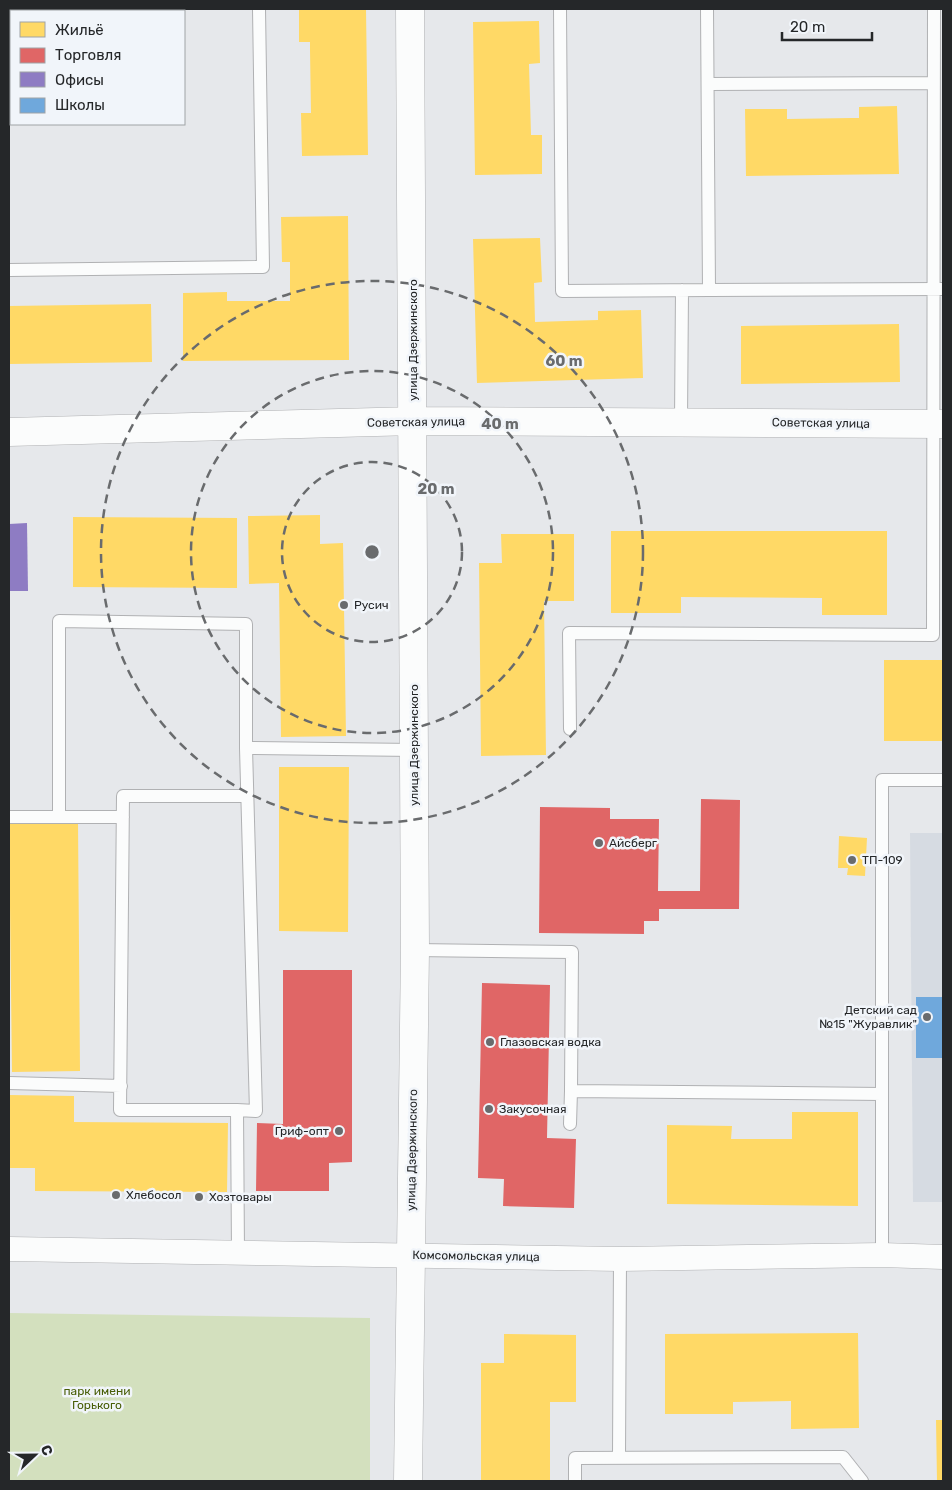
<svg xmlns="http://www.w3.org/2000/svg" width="952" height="1490" font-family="Rubik,sans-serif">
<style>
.built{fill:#d6dbe2}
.green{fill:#d3e0be}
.homes{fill:#ffd966}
.shops{fill:#e06666}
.offices{fill:#8e7cc3}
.schools{fill:#6fa8dc}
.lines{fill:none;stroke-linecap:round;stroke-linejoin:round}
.service-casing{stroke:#b0b1b3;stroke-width:14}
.minor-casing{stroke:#b0b1b3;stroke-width:25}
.tertiary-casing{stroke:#b0b1b3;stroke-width:29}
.service{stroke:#fbfcfc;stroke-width:12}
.minor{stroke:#fbfcfc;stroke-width:24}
.tertiary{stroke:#fbfcfc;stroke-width:28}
.ring{fill:none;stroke:#696b6d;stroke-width:2.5;stroke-dasharray:9 6}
.poi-dot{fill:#696b6d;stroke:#f1f5fa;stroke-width:2}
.labels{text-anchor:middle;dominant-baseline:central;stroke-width:5;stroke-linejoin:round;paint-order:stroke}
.street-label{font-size:12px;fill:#252729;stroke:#f1f5fa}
.poi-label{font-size:12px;fill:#252729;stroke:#f1f5fa;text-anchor:start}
.park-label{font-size:12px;fill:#485e06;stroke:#f1f5fa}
.centre{fill:#696b6d;stroke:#f1f5fa;stroke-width:2.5}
.ring-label{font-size:15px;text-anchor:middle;font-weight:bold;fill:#696b6d;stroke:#f1f5fa;stroke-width:5;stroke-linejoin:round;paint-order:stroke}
</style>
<rect width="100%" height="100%" fill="#e6e8eb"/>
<!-- built -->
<path class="built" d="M 910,833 L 943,833 L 943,1202 L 913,1202 Z"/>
<!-- green -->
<path class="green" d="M 9,1313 L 370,1318 L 370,1481 L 9,1481 Z"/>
<!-- homes -->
<path class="homes" d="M 9,9 L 67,9 L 67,11 L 11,11 L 11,80 L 9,80 Z
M 299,9 L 366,9 L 368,155 L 302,156 L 301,113 L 311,113 L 310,50 L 310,42 L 299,42 Z
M 539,21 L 540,63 L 529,64 L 531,135 L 542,135 L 542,174 L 475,175 L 473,22 Z
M 897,106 L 899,174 L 746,176 L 745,109 L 787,109 L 787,119 L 851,118 L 859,118 L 859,107 Z
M 348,216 L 349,360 L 183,361 L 183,293 L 227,292 L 227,301 L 290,301 L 290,262 L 282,262 L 281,217 Z
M 540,238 L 542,282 L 534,283 L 535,322 L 598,320 L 598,311 L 641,310 L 643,378 L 477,383 L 473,239 Z
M 151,304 L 152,362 L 9,364 L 9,306 Z
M 899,324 L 900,382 L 741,384 L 741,326 Z
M 320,515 L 320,544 L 343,543 L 346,736 L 281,737 L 279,583 L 249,584 L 248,516 Z
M 73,517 L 237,518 L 237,588 L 73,587 Z
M 611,531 L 887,531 L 887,615 L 822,615 L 822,598 L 681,597 L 681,613 L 611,613 Z
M 501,534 L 574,534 L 574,601 L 544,601 L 546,755 L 481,756 L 479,563 L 502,563 Z
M 884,660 L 943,660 L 943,741 L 884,741 Z
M 279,767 L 349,767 L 348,932 L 279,931 Z
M 78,822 L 80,1071 L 12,1072 L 9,823 Z
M 839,836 L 867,838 L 865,876 L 847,875 L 848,868 L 838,868 Z
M 9,1095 L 74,1096 L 74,1122 L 228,1123 L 227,1192 L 35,1191 L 35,1168 L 9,1168 Z
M 792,1112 L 858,1112 L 858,1206 L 667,1204 L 667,1125 L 732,1126 L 731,1139 L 792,1139 Z
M 858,1333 L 859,1428 L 791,1429 L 791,1401 L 733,1402 L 733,1414 L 665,1414 L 665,1334 Z
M 504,1334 L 576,1335 L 576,1402 L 550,1402 L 550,1481 L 481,1481 L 481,1363 L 504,1363 Z
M 936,1420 L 943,1420 L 943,1481 L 937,1481 Z"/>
<!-- shops -->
<path class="shops" d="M 701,799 L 740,800 L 739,909 L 659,909 L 659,921 L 644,921 L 644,934 L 539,933 L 540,807 L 610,808 L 610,819 L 659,819 L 658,891 L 700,891 Z
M 283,970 L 352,970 L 352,1162 L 329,1163 L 329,1191 L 256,1191 L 257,1123 L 283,1124 Z
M 482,983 L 550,985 L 547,1138 L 576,1139 L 574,1208 L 503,1206 L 504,1179 L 478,1178 Z"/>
<!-- offices -->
<path class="offices" d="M 27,523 L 28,591 L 9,591 L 9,524 Z"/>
<!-- schools -->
<path class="schools" d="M 916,997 L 943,997 L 943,1058 L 916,1058 Z"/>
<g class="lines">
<!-- service casing -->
<g class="service-casing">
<path id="service" d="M 102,9 L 102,11
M 560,9 L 562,291 L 709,290 L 707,9
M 708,84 L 933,83
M 9,270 L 263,267 L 259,9
M 709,290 L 943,289
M 681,421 L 682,290
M 570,729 L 569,633 L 933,635 L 934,9
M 9,817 L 123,817
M 59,817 L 59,621 L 246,624 L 246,748 L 414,750
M 415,950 L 572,952 L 571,1091 L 882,1094 L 882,1255
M 9,1083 L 121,1086
M 882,1094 L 882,780 L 943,780
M 237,1110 L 256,1111 L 246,748
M 570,1124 L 571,1091
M 238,1253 L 237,1110 L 120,1110 L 123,796 L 246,796
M 619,1458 L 620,1259
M 575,1481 L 575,1458 L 843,1457 L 862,1481"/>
</g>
<!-- minor casing -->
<g class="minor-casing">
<path id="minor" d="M 9,1249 L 620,1259 L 882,1255 L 943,1257"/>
</g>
<!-- tertiary casing -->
<g class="tertiary-casing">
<path id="tertiary" d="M 9,432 L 414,421 L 943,424
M 408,1481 L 415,950 L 410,9"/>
</g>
<!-- service -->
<use href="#service" class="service"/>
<!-- minor -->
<use href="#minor" class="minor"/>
<!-- tertiary -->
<use href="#tertiary" class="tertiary"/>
</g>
<!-- distance rings -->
<g class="ring">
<circle cx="372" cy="552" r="90"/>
<circle cx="372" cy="552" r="181"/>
<circle cx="372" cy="552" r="271"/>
</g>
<!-- markers -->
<g class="poi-dot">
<circle cx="344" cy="605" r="5"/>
<circle cx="599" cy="843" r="5"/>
<circle cx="852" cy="860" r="5"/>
<circle cx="927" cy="1017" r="5"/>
<circle cx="490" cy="1042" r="5"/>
<circle cx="489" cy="1109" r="5"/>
<circle cx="339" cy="1131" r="5"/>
<circle cx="116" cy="1195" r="5"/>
<circle cx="199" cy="1197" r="5"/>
</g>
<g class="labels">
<!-- street labels -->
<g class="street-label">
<text transform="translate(413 340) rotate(-90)">улица Дзержинского</text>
<text transform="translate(416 422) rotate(-1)">Советская улица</text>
<text transform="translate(821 423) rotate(1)">Советская улица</text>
<text transform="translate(414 745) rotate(-90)">улица Дзержинского</text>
<text transform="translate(412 1150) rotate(-89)">улица Дзержинского</text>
<text transform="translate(476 1256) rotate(1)">Комсомольская улица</text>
</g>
<!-- poi labels -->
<g class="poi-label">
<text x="354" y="605">Русич</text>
<text x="609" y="843">Айсберг</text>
<text x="862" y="860">ТП-109</text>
<text x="917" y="1010" text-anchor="end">Детский сад<tspan x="917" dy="14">№15 "Журавлик"</tspan></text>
<text x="500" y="1042">Глазовская водка</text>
<text x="499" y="1109">Закусочная</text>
<text x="329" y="1131" text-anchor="end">Гриф-опт</text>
<text x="126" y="1195">Хлебосол</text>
<text x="209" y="1197">Хозтовары</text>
</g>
<!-- park labels -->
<g class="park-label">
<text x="97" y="1391">парк имени<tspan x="97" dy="14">Горького</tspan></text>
</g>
</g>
<circle cx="372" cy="552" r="8" class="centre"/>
<g class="ring-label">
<text x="564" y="366">60 m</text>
<text x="500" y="429">40 m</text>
<text x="436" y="494">20 m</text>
</g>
<!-- border -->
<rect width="952" height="1490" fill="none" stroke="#252729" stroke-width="20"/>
<!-- legend -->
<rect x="10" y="10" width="175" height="115" fill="#f1f5fa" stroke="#9fa3a6"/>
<rect x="20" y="22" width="25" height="15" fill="#ffd966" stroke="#9fa3a6"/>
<text x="55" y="35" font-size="15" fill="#252729">Жильё</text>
<rect x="20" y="48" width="25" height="15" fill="#e06666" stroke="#9fa3a6"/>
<text x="55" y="60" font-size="15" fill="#252729">Торговля</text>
<rect x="20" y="72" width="25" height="15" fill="#8e7cc3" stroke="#9fa3a6"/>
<text x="55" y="85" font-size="15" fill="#252729">Офисы</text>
<rect x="20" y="98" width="25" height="15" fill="#6fa8dc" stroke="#9fa3a6"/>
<text x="55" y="110" font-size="15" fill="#252729">Школы</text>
<!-- north arrow -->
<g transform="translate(35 1455) rotate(68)" stroke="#f1f5fa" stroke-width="4" paint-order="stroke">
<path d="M0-4L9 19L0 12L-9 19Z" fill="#252729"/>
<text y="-8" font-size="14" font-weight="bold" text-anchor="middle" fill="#252729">С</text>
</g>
<!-- scale -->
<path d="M782 32v8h90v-8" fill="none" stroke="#252729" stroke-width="2.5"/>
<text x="790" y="32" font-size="15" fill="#252729" stroke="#f1f5fa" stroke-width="4" paint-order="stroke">20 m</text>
</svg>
